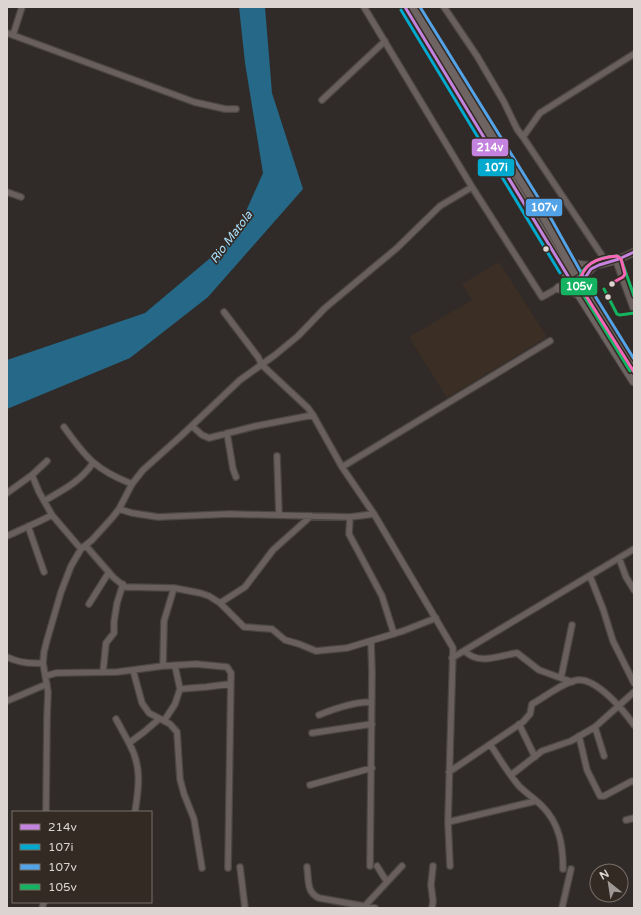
<svg xmlns="http://www.w3.org/2000/svg" width="641" height="915" font-family="'Varela Round',sans-serif">
<style>
.built{fill:#3b2e25}
.water{fill:#256887}
.lines{fill:none;stroke-linecap:round;stroke-linejoin:round}
.minor-casing{stroke:#4b4644;stroke-width:8}
.tertiary-casing{stroke:#4b4644;stroke-width:9}
.trunk-casing{stroke:#4b4644;stroke-width:11}
.minor{stroke:#69605e;stroke-width:5.5}
.tertiary{stroke:#69605e;stroke-width:7}
.trunk{stroke:#6e6461;stroke-width:9}
.bus-1-casing{stroke:#342a24;stroke-width:6}
.bus-2-casing{stroke:#342a24;stroke-width:6}
.bus-3-casing{stroke:#342a24;stroke-width:6}
.bus-4-casing{stroke:#342a24;stroke-width:6}
.bus-5-casing{stroke:#342a24;stroke-width:6}
.bus-1{stroke:#c483df;stroke-width:3}
.bus-2{stroke:#00a9ce;stroke-width:3}
.bus-3{stroke:#53a3e8;stroke-width:3}
.bus-4{stroke:#13b361;stroke-width:3}
.bus-5{stroke:#fa66b7;stroke-width:3}
.bus-dot{fill:#dbd4d0;stroke:#342a24;stroke-width:1.5}
.labels{text-anchor:middle;dominant-baseline:central;stroke-width:3.5;stroke-linejoin:round;paint-order:stroke}
.water-label{font-size:12px;font-style:italic;fill:#a8e0ff;stroke:#342a24}
.line-badge{stroke:#342a24;stroke-width:1.5}
.badge-label{font-size:11px;text-anchor:middle;font-weight:bold;fill:#fff}
</style>
<rect width="100%" height="100%" fill="#302b28"/>
<!-- built -->
<path class="built" d="M 499,262 L 547,337 L 447,398 L 409,337 L 472,300 L 462,284 Z"/>
<!-- water -->
<path class="water" d="M 239,7 L 265,7 L 272,93 L 303,189 L 208,297 L 130,358 L 7,409 L 7,360 L 145,313 L 234,238 L 263,173 L 245,63 Z"/>
<g class="lines">
<!-- minor casing -->
<g class="minor-casing">
<path id="minor" d="M 444,7 L 477,56 L 504,102 L 517,129 L 523,137 L 607,263
M 7,33 L 194,102 L 225,109 L 236,109
M 13,35 L 22,7
M 322,100 L 385,41
M 523,137 L 540,113 L 634,54
M 472,187 L 542,297 L 572,280
M 7,192 L 21,197
M 616,261 L 634,310
M 224,312 L 258,357 L 262,365 L 308,408 L 313,415 L 342,467 L 374,514 L 453,648 L 448,822 L 450,866
M 192,426 L 202,435 L 209,438 L 256,426 L 313,415
M 64,427 C 86,458 96,470 132,484
M 227,433 L 233,469 L 236,477
M 277,456 L 279,515
M 342,467 L 550,341
M 32,475 L 39,492 L 52,515 L 81,549
M 7,493 L 32,475 L 47,461
M 44,501 C 63,490 80,482 93,463
M 119,509 L 132,513 L 158,517 L 229,514 L 350,517 L 374,514
M 350,517 L 349,534 L 382,596 L 394,634
M 28,526 L 44,572
M 7,536 C 22,529 37,523 52,515
M 86,546 L 113,577 L 125,587 L 174,588 L 200,593 L 209,596 L 220,603 L 244,627 L 272,629 L 285,640 L 299,644 L 316,651 L 347,648 L 403,631 L 436,618
M 619,558 L 626,577 L 634,590
M 590,576 L 603,609 L 613,641 L 634,683
M 220,603 L 245,587 L 273,550 L 311,516
M 89,604 L 109,572
M 465,651 C 478,666 501,655 517,653 L 539,670 L 572,682
M 7,657 C 19,663 30,664 43,663
M 452,658 L 634,549
M 163,666 L 164,621 L 174,588
M 133,670 L 142,703 L 149,713 L 170,724 L 177,732 L 180,779 L 184,794 L 194,819 L 202,868
M 103,672 L 106,643 L 114,633 L 114,622 L 117,603 L 123,584
M 46,676 L 56,673 L 117,672 L 163,666 L 196,664 L 227,667 L 231,673 L 228,868
M 561,678 L 572,625
M 180,689 L 206,687 L 230,684
M 7,701 L 47,684
M 319,715 C 336,708 353,702 371,702
M 116,719 L 129,743 L 144,732 L 159,719
M 164,721 L 175,704 L 180,689 L 175,666
M 519,724 L 535,757
M 595,727 L 604,756
M 312,733 L 372,724
M 579,736 L 587,770 L 600,796 L 604,796 L 632,781 L 634,782
M 129,743 C 142,766 139,787 135,812
M 490,744 C 499,758 508,773 519,786 C 526,793 535,799 542,806 C 560,824 563,846 563,869
M 449,772 L 523,722 L 530,714 L 532,704 C 545,697 563,682 578,680 C 597,678 624,711 634,725
M 511,775 L 542,751 L 571,741 L 595,727 L 634,692
M 310,785 L 372,768
M 46,812 L 47,717 L 48,692 L 43,663 L 44,652 L 47,640 L 61,592 L 71,566 L 81,549 L 92,540 L 112,518 L 119,509 L 132,484 L 143,470 L 181,436 L 240,380 L 275,355 L 298,336 L 325,308 L 397,248 L 440,206 L 472,187 L 364,7
M 626,820 L 634,818
M 448,822 L 536,801
M 370,866 L 372,672 L 371,641
M 377,866 L 387,882
M 240,867 L 245,908
M 307,867 C 309,880 306,892 319,898 L 375,908
M 42,908 L 44,902
M 363,908 L 402,866
M 432,908 L 433,901 L 431,885 L 433,866
M 562,908 L 571,869"/>
</g>
<!-- tertiary casing -->
<g class="tertiary-casing">
<path id="tertiary" d="M 569,261 C 591,271 615,262 634,252
M 583,286 L 585,275 L 596,265"/>
</g>
<!-- trunk casing -->
<g class="trunk-casing">
<path id="trunk" d="M 405,7 L 494,153 L 564,270 L 634,381
M 414,7 L 545,218 L 583,286 L 634,368
M 559,288 L 567,289 L 579,294"/>
</g>
<!-- minor -->
<use href="#minor" class="minor"/>
<!-- tertiary -->
<use href="#tertiary" class="tertiary"/>
<!-- trunk -->
<use href="#trunk" class="trunk"/>
<!-- bus-1 casing -->
<g class="bus-1-casing">
<path id="bus-1" d="M 405,7 L 571,281 L 578,277
M 583,286 L 585,278 L 591,269 L 599,265 L 619,259 L 634,252"/>
</g>
<!-- bus-2 casing -->
<g class="bus-2-casing">
<path id="bus-2" d="M 401,10 L 560,273"/>
</g>
<!-- bus-3 casing -->
<g class="bus-3-casing">
<path id="bus-3" d="M 420,7 L 549,215 L 587,283 L 634,359"/>
</g>
<!-- bus-4 casing -->
<g class="bus-4-casing">
<path id="bus-4" d="M 604,289 L 617,314 L 620,315 L 634,313
M 630,371 L 579,288 C 576,266 600,256 618,256 L 621,259 L 634,296"/>
</g>
<!-- bus-5 casing -->
<g class="bus-5-casing">
<path id="bus-5" d="M 580,281 L 578,283 L 634,372
M 578,285 C 584,263 595,258 617,256 L 621,259 L 625,274 L 623,277 L 612,283 L 612,285"/>
</g>
<!-- bus-1 -->
<use href="#bus-1" class="bus-1"/>
<!-- bus-2 -->
<use href="#bus-2" class="bus-2"/>
<!-- bus-3 -->
<use href="#bus-3" class="bus-3"/>
<!-- bus-4 -->
<use href="#bus-4" class="bus-4"/>
<!-- bus-5 -->
<use href="#bus-5" class="bus-5"/>
</g>
<!-- markers -->
<g class="bus-dot">
<circle cx="546" cy="249" r="3.5"/>
<circle cx="612" cy="284" r="3.5"/>
<circle cx="608" cy="297" r="3.5"/>
</g>
<g class="labels">
<!-- water labels -->
<g class="water-label">
<text transform="translate(231 237) rotate(-53)">Rio Matola</text>
</g>
</g>
<g class="line-badge">
<rect x="471" y="138" width="38" height="19" rx="4" fill="#c483df"/>
<rect x="477" y="158" width="38" height="19" rx="4" fill="#00a9ce"/>
<rect x="525" y="198" width="38" height="19" rx="4" fill="#53a3e8"/>
<rect x="560" y="277" width="38" height="19" rx="4" fill="#13b361"/>
</g>
<g class="badge-label">
<text x="490" y="151">214v</text>
<text x="496" y="171">107i</text>
<text x="544" y="211">107v</text>
<text x="579" y="290">105v</text>
</g>
<!-- border -->
<rect width="641" height="915" fill="none" stroke="#dbd4d0" stroke-width="16"/>
<!-- legend -->
<rect x="12" y="811" width="140" height="92" fill="#342a24" stroke="#776e69"/>
<rect x="20" y="824" width="20" height="6" fill="#c483df" stroke="#776e69"/>
<text x="48" y="831" font-size="12" fill="#dbd4d0">214v</text>
<rect x="20" y="844" width="20" height="6" fill="#00a9ce" stroke="#776e69"/>
<text x="48" y="851" font-size="12" fill="#dbd4d0">107i</text>
<rect x="20" y="864" width="20" height="6" fill="#53a3e8" stroke="#776e69"/>
<text x="48" y="871" font-size="12" fill="#dbd4d0">107v</text>
<rect x="20" y="884" width="20" height="6" fill="#13b361" stroke="#776e69"/>
<text x="48" y="891" font-size="12" fill="#dbd4d0">105v</text>
<!-- north arrow -->
<g transform="translate(609 883) rotate(330)"><circle r="19" fill="#342a24" stroke="#776e69"/>
<path d="M0-3L7 15L0 10L-7 15Z" fill="#9f9995"/>
<text y="-6" font-size="11" font-weight="bold" text-anchor="middle" fill="#dbd4d0">N</text>
</g>
</svg>
